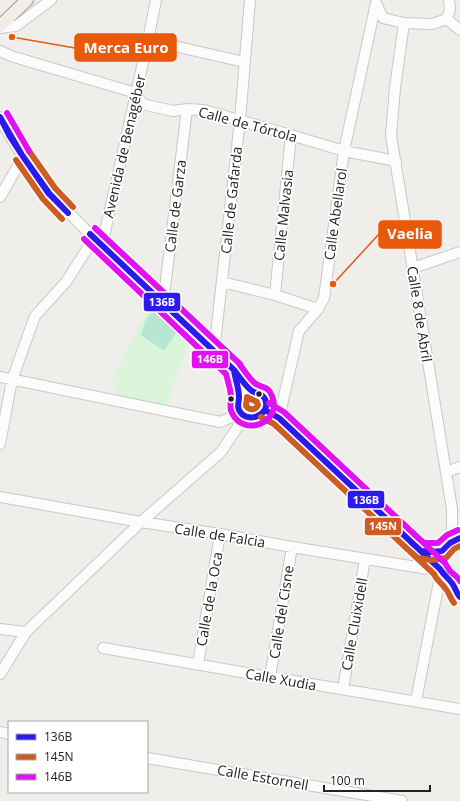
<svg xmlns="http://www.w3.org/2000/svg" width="460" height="801" font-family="'Open Sans',sans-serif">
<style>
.park{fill:#daf5da}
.pitch{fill:#b7e6d2}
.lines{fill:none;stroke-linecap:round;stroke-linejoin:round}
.minor-casing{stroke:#c9c8c7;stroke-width:12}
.major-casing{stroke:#a79c86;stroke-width:14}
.minor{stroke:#fdfcfc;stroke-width:10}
.major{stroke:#f3ede7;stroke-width:12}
.bus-1-casing{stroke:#fff;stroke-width:9}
.bus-2-casing{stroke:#fff;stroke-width:9}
.bus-3-casing{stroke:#fff;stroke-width:9}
.bus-1{stroke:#2b1aeb;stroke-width:6}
.bus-2{stroke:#cd5d24;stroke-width:6}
.bus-3{stroke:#e211f0;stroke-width:6}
.bus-dot{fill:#222;stroke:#fff;stroke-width:1.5}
.labels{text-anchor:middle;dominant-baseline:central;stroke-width:3.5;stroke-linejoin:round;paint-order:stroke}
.street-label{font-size:14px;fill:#222;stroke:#fff}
.leader{fill:none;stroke:#e8590c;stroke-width:1.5}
.callout-dot{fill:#e8590c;stroke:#fff;stroke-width:1.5}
.callout{fill:#e8590c;stroke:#e8590c;stroke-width:1.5}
.callout-label{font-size:15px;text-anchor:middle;font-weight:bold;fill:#fff}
.line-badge{stroke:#fff;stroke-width:1.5}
.badge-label{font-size:11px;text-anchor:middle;font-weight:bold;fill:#fff}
</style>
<rect width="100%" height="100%" fill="#f0eeeb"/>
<!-- park -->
<path class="park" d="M 150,302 L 189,343 L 166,406 L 119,396 L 112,382 Z"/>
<!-- pitch -->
<path class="pitch" d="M 155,307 L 178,330 L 164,351 L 141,335 L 145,321 Z"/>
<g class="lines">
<!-- minor casing -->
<g class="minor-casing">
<path id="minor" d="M 376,3 L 383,18 L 404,23 L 432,24 L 447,19 L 450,9 L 449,0
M 447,19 L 460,30
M 404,23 L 395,88 L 391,135 L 452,509 L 452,540
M 0,28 L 16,26 L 51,0
M 148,40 L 244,62
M 0,51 L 14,57 L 136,93 L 142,104 L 173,111 L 187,109 L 204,110 L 291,135 L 344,151 L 396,161
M 0,117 L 4,126 L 23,157 L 40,182 L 50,194 L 94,238 L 234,370 L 252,391
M 0,197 L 23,157
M 102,245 L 148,40 L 156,0
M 413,268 L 460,252
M 222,282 L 275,295 L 318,309
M 275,295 L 291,135
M 163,304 L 187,109
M 214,352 L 240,120 L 250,0
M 234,370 L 239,399
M 0,377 L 220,422 L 241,413
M238 405a14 14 0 1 1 28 0a14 14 0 1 1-28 0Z
M 265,410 L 279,418 L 440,569
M 279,418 L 299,331 L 318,309 L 324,298 L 344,151 L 376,3
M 0,444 L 12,380 L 35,316 L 66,282 L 94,238
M 446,472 L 460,467
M 0,497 L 141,522 L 220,534 L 292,547 L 441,571
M 460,538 C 433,544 433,579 460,586
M 452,583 L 458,595 L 460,597
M 0,629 L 26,632
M 103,648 L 270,677 L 460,709
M 198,664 L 220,534
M 0,674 L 26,632 L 141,522 L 221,452 L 245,416
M 270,677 L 292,547
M 343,689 L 365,559
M 416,701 L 439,582 L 444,576
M 0,732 L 9,734
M 147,758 L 402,801"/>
</g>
<!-- major casing -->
<g class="major-casing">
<path id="major" d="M 0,26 L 27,0"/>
</g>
<!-- minor -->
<use href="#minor" class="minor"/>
<!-- major -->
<use href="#major" class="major"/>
<!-- bus-1 casing -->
<g class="bus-1-casing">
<path id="bus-1" d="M 0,117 L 22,155 L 9,135 Z
M 22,155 L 49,193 L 68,213
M 22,155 L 49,194 L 68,213
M 90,234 L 234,370
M 90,234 L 234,370
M 234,370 C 239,376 246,387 252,391 C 257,394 262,393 265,399 C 272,415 246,425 239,410 C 237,406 239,402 239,397 C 239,388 235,379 234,370 Z
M 265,410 L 279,418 L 440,569 C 444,575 447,577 451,582 C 455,586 456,593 460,597
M 411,542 L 421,551 L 431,552 L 442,551 L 450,543 L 460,538"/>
</g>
<!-- bus-2 casing -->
<g class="bus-2-casing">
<path id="bus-2" d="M 29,151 L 55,188 L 73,207
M 16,160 L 43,199 L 62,219
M 247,397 L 257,402 L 258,405 C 256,410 250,411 246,406 Z
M 261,417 L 274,424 L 434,574 C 437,581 441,582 445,588 C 449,592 450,598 454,603
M 406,548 L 418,558 L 431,560 L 446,558 L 454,549 L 460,546"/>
</g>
<!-- bus-3 casing -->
<g class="bus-3-casing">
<path id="bus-3" d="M 7,113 L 29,151
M 95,228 L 240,364
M 84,239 L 226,374 C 228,382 231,390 231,398 C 231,403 229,408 232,413 C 244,438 283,422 272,396 C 269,386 262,388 256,384 C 250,380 245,371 240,365
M 269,403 L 284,412 L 445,563 L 450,571 L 458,578 L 460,581
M 416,536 L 424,543 L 438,543 L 447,535 L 458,530"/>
</g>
<!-- bus-1 -->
<use href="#bus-1" class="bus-1"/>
<!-- bus-2 -->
<use href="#bus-2" class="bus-2"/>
<!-- bus-3 -->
<use href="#bus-3" class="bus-3"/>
</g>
<!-- markers -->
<g class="bus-dot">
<circle cx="259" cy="394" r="3.5"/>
<circle cx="231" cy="399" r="3.5"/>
</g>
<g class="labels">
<!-- street labels -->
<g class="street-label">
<text transform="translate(248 124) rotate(15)">Calle de Tórtola</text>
<text transform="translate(124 146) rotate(-77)">Avenida de Benagéber</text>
<text transform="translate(231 200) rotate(-84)">Calle de Gafarda</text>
<text transform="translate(175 206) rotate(-83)">Calle de Garza</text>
<text transform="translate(335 214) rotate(-82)">Calle Abellarol</text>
<text transform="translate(283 215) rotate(-84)">Calle Malvasia</text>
<text transform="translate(420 314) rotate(81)">Calle 8 de Abril</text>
<text transform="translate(220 535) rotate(9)">Calle de Falcia</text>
<text transform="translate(209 599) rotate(-80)">Calle de la Oca</text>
<text transform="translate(281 612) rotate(-81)">Calle del Cisne</text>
<text transform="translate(354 624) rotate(-80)">Calle Cluixidell</text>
<text transform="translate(281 679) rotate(10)">Calle Xudia</text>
<text transform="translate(263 777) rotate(10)">Calle Estornell</text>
</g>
</g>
<!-- callouts -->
<path class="leader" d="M12 37L75 48M333 284L379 234"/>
<g class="callout-dot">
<circle cx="12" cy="37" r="4"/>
<circle cx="333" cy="284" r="4"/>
</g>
<g class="callout">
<rect x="75" y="34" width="101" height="27" rx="4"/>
<rect x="379" y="221" width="62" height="27" rx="4"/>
</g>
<g class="callout-label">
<text x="126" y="53">Merca Euro</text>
<text x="410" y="239">Vaelia</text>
</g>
<g class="line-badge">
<rect x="143" y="292" width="38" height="20" rx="4" fill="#2b1aeb"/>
<rect x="191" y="350" width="38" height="19" rx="4" fill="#e211f0"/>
<rect x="347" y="490" width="38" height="19" rx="4" fill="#2b1aeb"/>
<rect x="364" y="517" width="38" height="19" rx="4" fill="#cd5d24"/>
</g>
<g class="badge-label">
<text x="162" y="306">136B</text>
<text x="210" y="363">146B</text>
<text x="366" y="504">136B</text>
<text x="383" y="530">145N</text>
</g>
<!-- legend -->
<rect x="8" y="721" width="140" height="72" fill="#ffffff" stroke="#a7a7a7"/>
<rect x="16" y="734" width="20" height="6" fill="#2b1aeb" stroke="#a7a7a7"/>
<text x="44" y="741" font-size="12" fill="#222222">136B</text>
<rect x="16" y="754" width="20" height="6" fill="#cd5d24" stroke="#a7a7a7"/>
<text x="44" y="761" font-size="12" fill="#222222">145N</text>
<rect x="16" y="774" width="20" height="6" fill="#e211f0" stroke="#a7a7a7"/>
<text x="44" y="781" font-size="12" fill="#222222">146B</text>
<!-- scale -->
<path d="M324 785v6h106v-6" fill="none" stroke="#222222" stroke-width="2"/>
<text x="330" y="785" font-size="12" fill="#222222" stroke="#ffffff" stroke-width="3" paint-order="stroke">100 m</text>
</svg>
